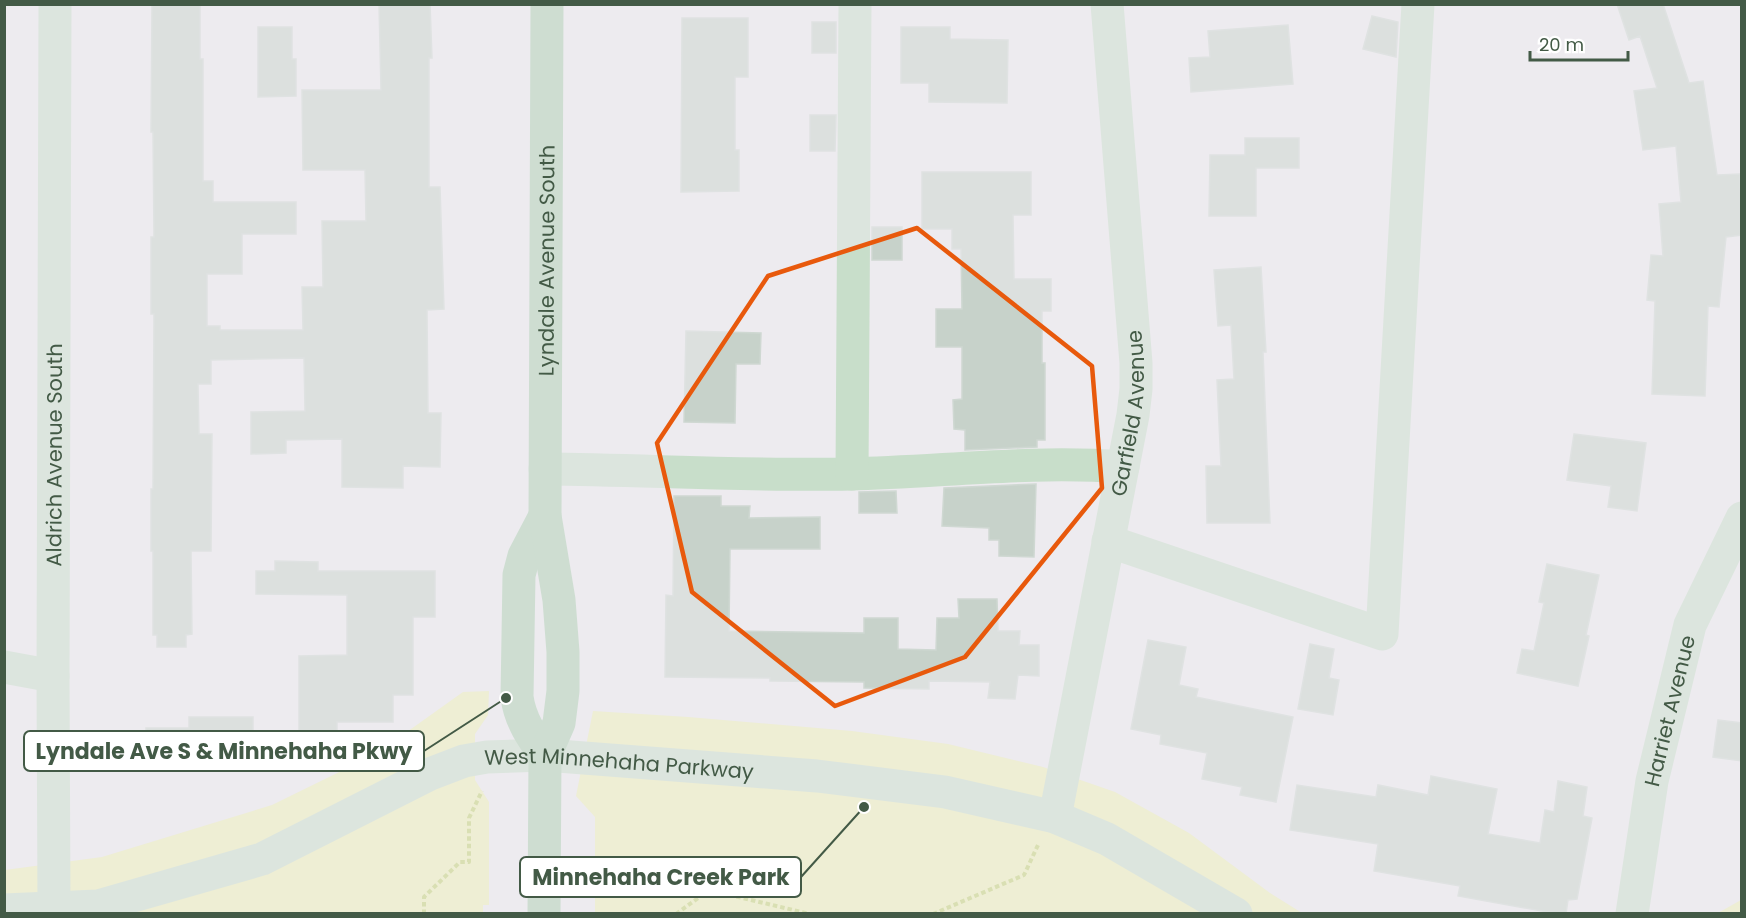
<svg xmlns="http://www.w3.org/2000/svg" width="1746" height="918" font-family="Poppins,sans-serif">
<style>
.green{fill:#eff1b4}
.building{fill:#c7d2ca;stroke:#cfd8d2;stroke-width:1.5}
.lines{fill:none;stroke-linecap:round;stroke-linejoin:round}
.path{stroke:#c1d16a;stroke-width:4;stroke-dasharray:4.5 3;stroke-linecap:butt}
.minor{stroke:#c8deca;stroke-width:33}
.major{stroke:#a8cdae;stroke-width:33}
.marked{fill:none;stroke:#e8590c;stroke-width:4.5;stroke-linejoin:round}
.labels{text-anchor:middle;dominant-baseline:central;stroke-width:4.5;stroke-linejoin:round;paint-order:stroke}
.street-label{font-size:21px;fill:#435a46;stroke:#fff}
.leader{fill:none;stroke:#435a46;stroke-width:2}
.callout-dot{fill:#435a46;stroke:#fff;stroke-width:2}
.callout{fill:#fff;stroke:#435a46;stroke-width:2}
.callout-label{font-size:22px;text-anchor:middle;font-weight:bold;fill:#435a46}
</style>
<rect width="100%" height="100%" fill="#edebef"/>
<!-- green -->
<path class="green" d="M 489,691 L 488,715 L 475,734 L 475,780 L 489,802 L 489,905 L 483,905 L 483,913 L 5,914 L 5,870 L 102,857 L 272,805 L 376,754 L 463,692 Z
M 593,711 L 688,717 L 852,731 L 948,744 L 1043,767 L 1115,792 L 1189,833 L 1270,893 L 1302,913 L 595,913 L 595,817 L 576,796 Z
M 1741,900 L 1741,913 L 1718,913 Z"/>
<!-- building -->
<path class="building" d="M 152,4 L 200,4 L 200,59 L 203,59 L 203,181 L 213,181 L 213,202 L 296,202 L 296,234 L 242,234 L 242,274 L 207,274 L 207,326 L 220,326 L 220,330 L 303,330 L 302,287 L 323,287 L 322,221 L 366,221 L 365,170 L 303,170 L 302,90 L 381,90 L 379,4 L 430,4 L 432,58 L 429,58 L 429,187 L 440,187 L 444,309 L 427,310 L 428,413 L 441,413 L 440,467 L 403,466 L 403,488 L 342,487 L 342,439 L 286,440 L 286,453 L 251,454 L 251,412 L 305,411 L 304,358 L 211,360 L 211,384 L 198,384 L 199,434 L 212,434 L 211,551 L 191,551 L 192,634 L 186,635 L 186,647 L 157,647 L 157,635 L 153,635 L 153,551 L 151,551 L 151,489 L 153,489 L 154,314 L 151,314 L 151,237 L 154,237 L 153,132 L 151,132 Z
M 1617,4 L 1663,4 L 1689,83 L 1703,81 L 1717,175 L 1740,174 L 1742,235 L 1726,237 L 1719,307 L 1708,306 L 1705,396 L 1652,394 L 1655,301 L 1647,300 L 1651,255 L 1663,256 L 1659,204 L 1681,202 L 1676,146 L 1643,150 L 1634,91 L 1657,88 L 1640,36 L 1629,40 Z
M 1372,16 L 1398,22 L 1396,57 L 1363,49 Z
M 682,18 L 748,18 L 748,77 L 735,77 L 735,150 L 739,150 L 739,191 L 681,192 Z
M 812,22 L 836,22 L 836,53 L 812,53 Z
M 1288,25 L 1293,84 L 1191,92 L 1189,58 L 1210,57 L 1208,31 Z
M 258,27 L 292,27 L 292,59 L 296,59 L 296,96 L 258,97 Z
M 901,27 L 950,27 L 950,39 L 1008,40 L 1007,103 L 929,102 L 929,83 L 901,83 Z
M 810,115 L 836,115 L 835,151 L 810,151 Z
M 1245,138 L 1299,138 L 1299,168 L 1256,168 L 1256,216 L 1209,216 L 1210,155 L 1245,155 Z
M 922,172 L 1031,172 L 1031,215 L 1013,215 L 1014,279 L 1051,279 L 1051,311 L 1042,311 L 1042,363 L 1045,363 L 1045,440 L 1037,440 L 1037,447 L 965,450 L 965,430 L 954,429 L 953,400 L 962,399 L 962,347 L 936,347 L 936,309 L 962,309 L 961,249 L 952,249 L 952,229 L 922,229 Z
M 872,227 L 902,227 L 902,260 L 872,260 Z
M 1261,267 L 1266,352 L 1263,352 L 1270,523 L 1207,523 L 1206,466 L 1221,466 L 1217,380 L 1234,379 L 1231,325 L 1218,326 L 1214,270 Z
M 686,331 L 761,333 L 760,364 L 736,364 L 735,423 L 684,422 Z
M 1574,434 L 1646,443 L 1637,511 L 1608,507 L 1611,486 L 1567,480 Z
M 1036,484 L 1034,557 L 999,556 L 999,540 L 989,540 L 989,528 L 942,526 L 944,488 Z
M 896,491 L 897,513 L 859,513 L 859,492 Z
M 674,496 L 721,496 L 721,506 L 750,506 L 749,518 L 820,517 L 820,549 L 730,549 L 729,631 L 864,633 L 864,618 L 898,618 L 898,649 L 936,650 L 937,618 L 959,618 L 958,599 L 997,599 L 998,631 L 1020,631 L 1019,645 L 1039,645 L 1039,676 L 1018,675 L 1015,699 L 988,698 L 990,682 L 929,681 L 929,689 L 864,688 L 864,682 L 770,681 L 770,678 L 665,677 L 666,595 L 673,596 Z
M 275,561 L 318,562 L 318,571 L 435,571 L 435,617 L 413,617 L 413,695 L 393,695 L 393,722 L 337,722 L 337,732 L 299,732 L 299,656 L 347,655 L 347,595 L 256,594 L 256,571 L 275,571 Z
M 1547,564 L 1599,575 L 1586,635 L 1589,636 L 1578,686 L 1517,673 L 1522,649 L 1534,651 L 1544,603 L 1539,602 Z
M 1148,640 L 1186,647 L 1179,685 L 1198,689 L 1196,697 L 1293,717 L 1276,802 L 1240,795 L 1242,787 L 1202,779 L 1207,753 L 1160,744 L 1161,735 L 1131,729 Z
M 1310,644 L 1334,649 L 1329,678 L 1339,680 L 1333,715 L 1298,709 Z
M 189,717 L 253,717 L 253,763 L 146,763 L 146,728 L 189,728 Z
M 1718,720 L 1742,723 L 1742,761 L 1713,757 Z
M 1431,776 L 1497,789 L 1488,834 L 1540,843 L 1545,810 L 1554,812 L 1558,781 L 1587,787 L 1583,816 L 1592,818 L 1577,899 L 1568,900 L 1566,914 L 1542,911 L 1458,896 L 1460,886 L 1374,871 L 1378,844 L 1290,830 L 1297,785 L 1376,797 L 1378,785 L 1428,795 Z"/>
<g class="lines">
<!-- path -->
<path class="path" d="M 424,914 L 424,897 L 460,862 L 469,862 L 469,818 L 482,791
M 676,914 L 705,893 L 726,894 L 810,914
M 933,914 L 1024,875 L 1038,845"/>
<!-- minor -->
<g class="minor">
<path d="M 545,469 C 646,470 748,476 850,474 C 940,472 1032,460 1123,467"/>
<path d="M 852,474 L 855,4"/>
<path d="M 1108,541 L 1382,634 L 1418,4"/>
<path d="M 4,667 L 53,676"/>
<path id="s1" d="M 1055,817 L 1133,415 L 1136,389 L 1136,363 L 1107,4"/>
<path id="s2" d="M 54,907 L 53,676 L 55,4"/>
<path id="s3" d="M 4,910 L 98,906 L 262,859 L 430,774 L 464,761 L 487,757 L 545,755 L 817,776 L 945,792 L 1055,817 L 1107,839 L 1236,914"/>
<path id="s4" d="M 1632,914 L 1652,781 L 1690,625 L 1742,518"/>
</g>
<!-- major -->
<g class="major">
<path d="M 545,516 L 524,556 L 519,575 L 517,697 C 520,720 532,737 545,755"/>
<path id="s5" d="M 544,914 L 545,755 L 559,723 L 563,691 L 563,652 L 559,600 L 545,516 L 547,4"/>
</g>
</g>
<!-- marked area -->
<path d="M0 0H1746V918H0ZM 917,228 L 1092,366 L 1102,488 L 965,657 L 835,706 L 692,592 L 657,443 L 768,276 Z" fill="#edebef" fill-opacity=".55" fill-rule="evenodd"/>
<path class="marked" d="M 917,228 L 1092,366 L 1102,488 L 965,657 L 835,706 L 692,592 L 657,443 L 768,276 Z"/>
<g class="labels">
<!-- street labels -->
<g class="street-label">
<text stroke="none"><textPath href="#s5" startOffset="658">Lyndale Avenue South</textPath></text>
<text stroke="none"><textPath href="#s1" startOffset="411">Garfield Avenue</textPath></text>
<text stroke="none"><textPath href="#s2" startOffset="452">Aldrich Avenue South</textPath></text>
<text stroke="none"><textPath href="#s4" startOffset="207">Harriet Avenue</textPath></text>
<text stroke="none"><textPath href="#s3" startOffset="645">West Minnehaha Parkway</textPath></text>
</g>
</g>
<!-- callouts -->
<path class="leader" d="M506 698L424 751M864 807L801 877"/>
<g class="callout-dot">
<circle cx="506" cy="698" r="6"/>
<circle cx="864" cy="807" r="6"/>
</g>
<g class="callout">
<rect x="24" y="731" width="400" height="40" rx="6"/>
<rect x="520" y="857" width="281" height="40" rx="6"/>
</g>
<g class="callout-label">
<text x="224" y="759">Lyndale Ave S &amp; Minnehaha Pkwy</text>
<text x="661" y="885">Minnehaha Creek Park</text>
</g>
<!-- border -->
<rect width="1746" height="918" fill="none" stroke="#435a46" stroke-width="12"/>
<!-- scale -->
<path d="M1530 51v9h98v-9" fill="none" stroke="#435a46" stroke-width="3"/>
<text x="1539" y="51" font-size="18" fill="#435a46" stroke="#ffffff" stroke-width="4.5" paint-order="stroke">20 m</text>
</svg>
